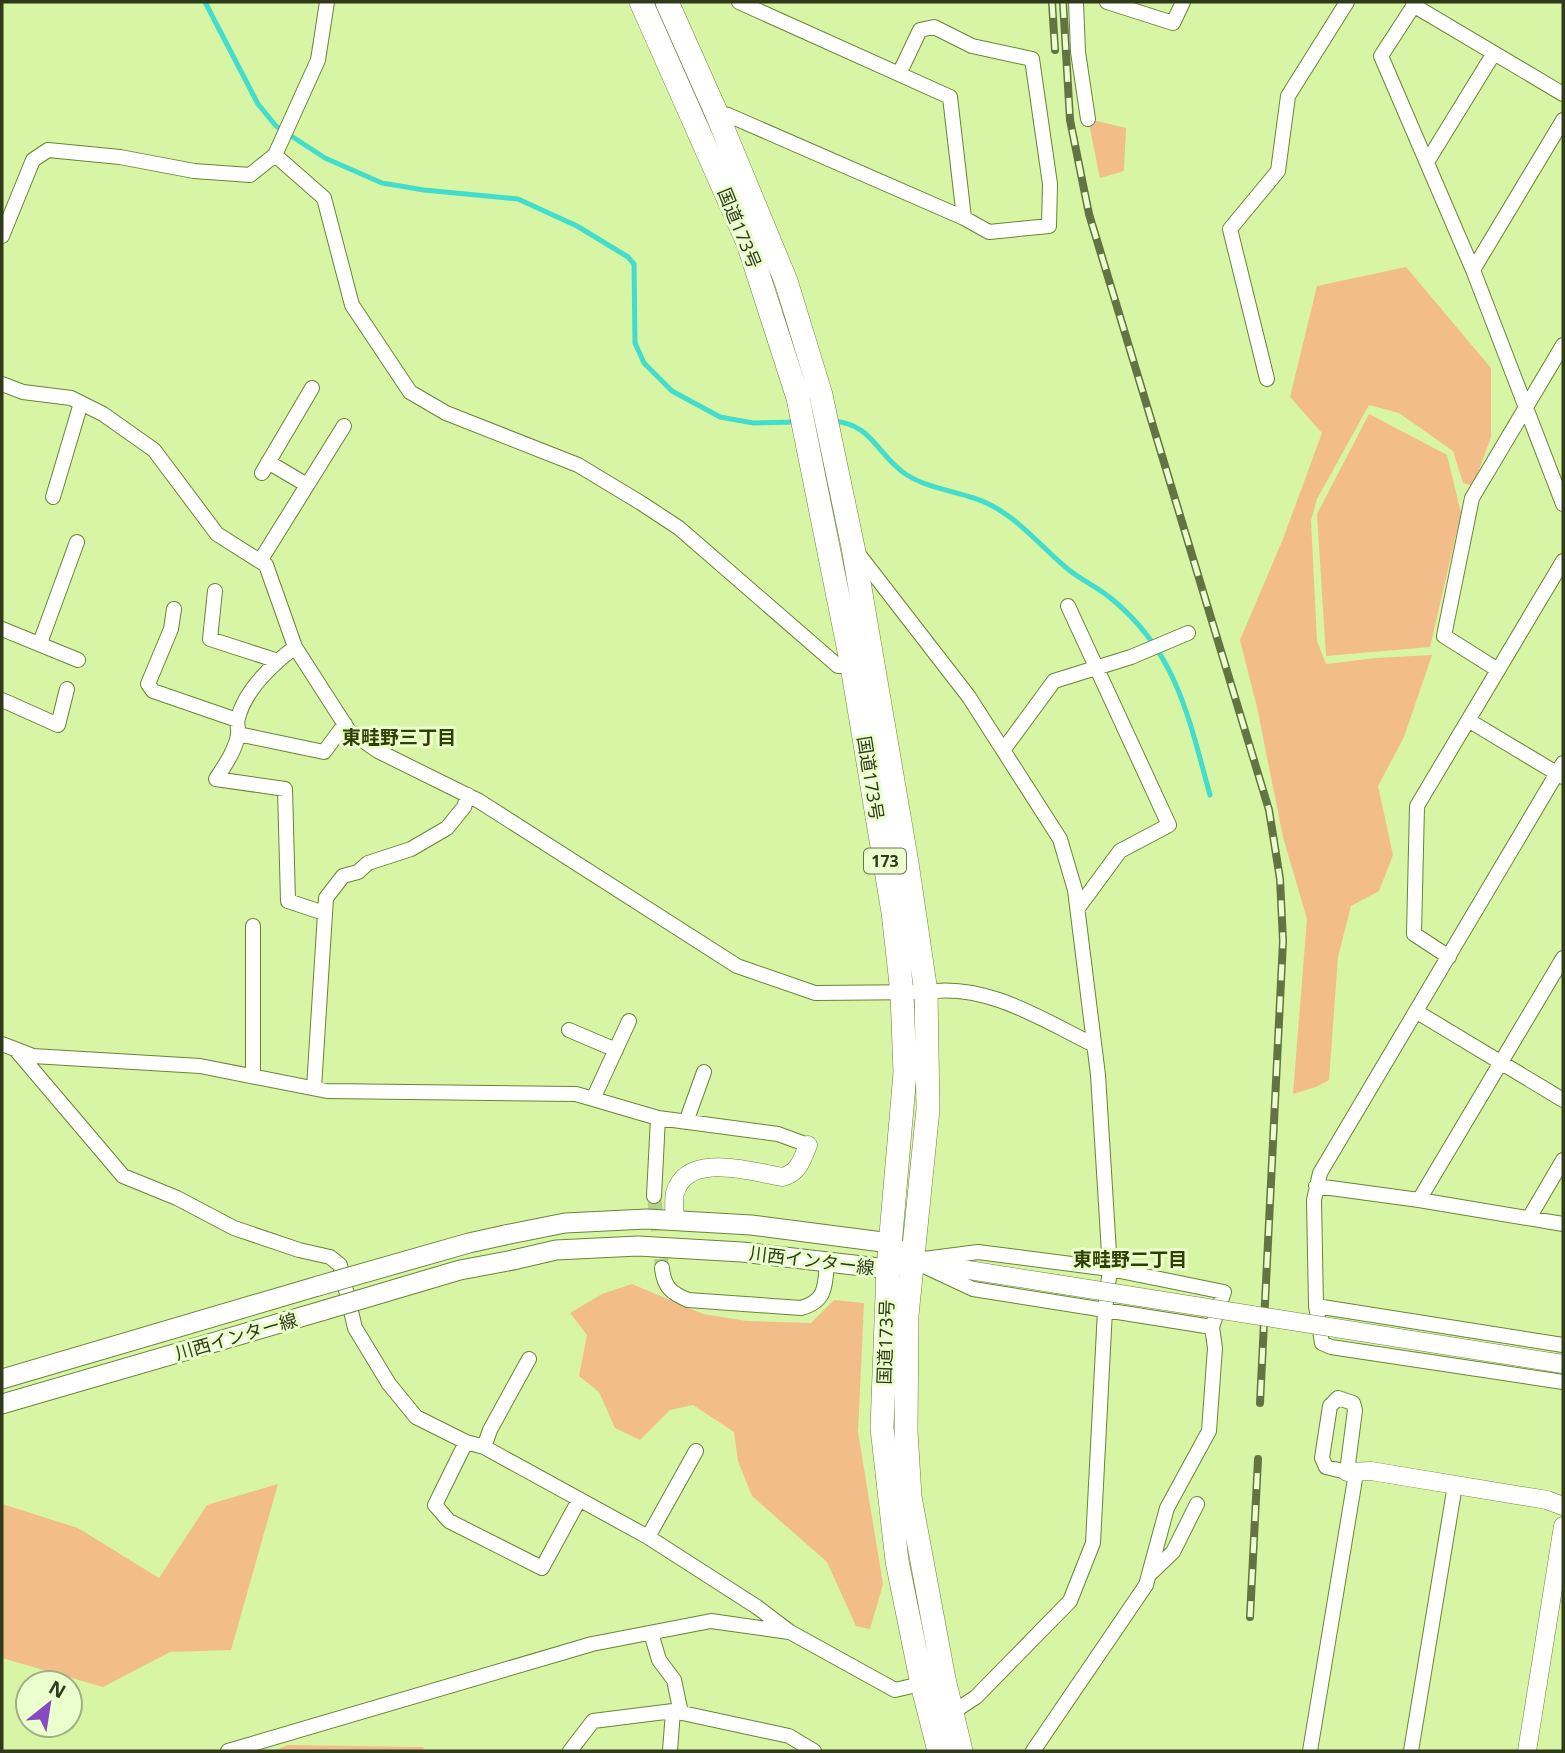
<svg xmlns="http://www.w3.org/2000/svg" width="1565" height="1753" font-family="'Noto Sans','Noto Sans JP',sans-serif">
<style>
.green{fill:#f2bd89}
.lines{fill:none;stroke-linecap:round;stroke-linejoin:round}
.stream{stroke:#42ddcd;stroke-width:5}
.minor-tunnel{stroke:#b5d088;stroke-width:14;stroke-dasharray:14 7;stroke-linecap:butt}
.minor-casing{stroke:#6a8436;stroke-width:16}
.tertiary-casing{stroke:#6a8436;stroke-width:19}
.secondary-casing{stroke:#6a8436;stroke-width:21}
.trunk-casing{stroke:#6a8436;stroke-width:24}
.minor{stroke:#fff;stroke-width:14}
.tertiary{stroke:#fff;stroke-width:18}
.secondary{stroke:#fff;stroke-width:19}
.trunk{stroke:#fff;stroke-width:23}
.rail-casing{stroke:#627444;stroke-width:8}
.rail{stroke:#ebfece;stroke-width:5;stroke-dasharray:16;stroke-linecap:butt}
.tertiary-bridge-casing{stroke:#6a8436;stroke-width:19;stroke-linecap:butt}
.secondary-bridge-casing{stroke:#6a8436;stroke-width:21;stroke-linecap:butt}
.tertiary-bridge{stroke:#fff;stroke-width:18}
.secondary-bridge{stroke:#fff;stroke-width:19}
.labels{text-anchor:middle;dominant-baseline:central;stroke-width:6;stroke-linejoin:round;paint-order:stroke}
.shield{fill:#ebfece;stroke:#67754f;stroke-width:2}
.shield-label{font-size:16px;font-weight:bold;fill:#2e3a19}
.street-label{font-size:18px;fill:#2e3a19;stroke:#ebfece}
.neighbourhood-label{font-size:19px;font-weight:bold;fill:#2f4000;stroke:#ebfece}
</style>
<rect width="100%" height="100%" fill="#d7f5a4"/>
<!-- green -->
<path class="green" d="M 1088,119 L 1126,128 L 1124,171 L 1100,178 Z
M 1406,267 L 1491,368 L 1491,437 L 1473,486 L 1463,483 L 1453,451 L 1399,413 L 1369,405 L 1317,499 L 1311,521 L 1317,641 L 1326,664 L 1376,658 L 1432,655 L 1404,737 L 1378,786 L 1393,855 L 1379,891 L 1351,906 L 1338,957 L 1329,1080 L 1316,1087 L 1293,1094 L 1307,919 L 1283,837 L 1257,707 L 1240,640 L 1283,539 L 1322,433 L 1290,397 L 1317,286 Z
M 1369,414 L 1447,455 L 1461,513 L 1430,647 L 1326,656 L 1317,514 Z
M 632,1284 L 703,1314 L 747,1321 L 811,1323 L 834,1300 L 864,1303 L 858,1432 L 883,1584 L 870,1629 L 856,1626 L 827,1562 L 752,1496 L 738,1461 L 734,1432 L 693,1405 L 670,1410 L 640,1440 L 615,1428 L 599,1392 L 579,1376 L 587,1335 L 570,1313 L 602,1294 Z
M 278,1484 L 231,1650 L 170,1652 L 103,1687 L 2,1658 L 2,1504 L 78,1528 L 159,1578 L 207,1505 Z
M 288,1745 L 423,1747 L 425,1751 L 273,1751 Z"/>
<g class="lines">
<!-- stream -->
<path class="stream" d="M 205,2 L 258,104 L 276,126 L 325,158 L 382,183 L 424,190 L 518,199 L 577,226 L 628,257 L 634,264 L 635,343 L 644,363 L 672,391 L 720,417 L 753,423 L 798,422
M 832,421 C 873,423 877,456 907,475 C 934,492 968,491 996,508 C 1024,524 1044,550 1069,570 C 1083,581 1099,588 1113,600 C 1177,653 1189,719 1210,795"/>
<!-- minor-tunnel -->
<path class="minor-tunnel" d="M 654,1196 L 662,1268"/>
<!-- minor casing -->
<g class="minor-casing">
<path id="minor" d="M 1076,2 L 1078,52 L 1088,119
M 1107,2 L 1173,23 L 1183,2
M 1416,2 L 1381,56 L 1473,270 L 1563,504
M 1413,5 L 1563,94
M 899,74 L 920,30 L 934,27 L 972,46 L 1032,59 L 1050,184 L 1049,226 L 989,232 L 964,218
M 716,112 L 728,115 L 964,218 L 950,97 L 739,2
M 275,155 L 318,60 L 327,2
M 1427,162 L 1494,53
M 2,236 L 33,160 L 48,150 L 120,157 L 194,171 L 250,175 L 275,155 L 324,198 L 352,305 L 410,392 L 446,413 L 578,465 L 641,503 L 679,528 L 838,666 L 858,666
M 1473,270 L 1563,120
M 1267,379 L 1230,229 L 1278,171 L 1288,96 L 1347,2
M 2,384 L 23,392 L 71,398 L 103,414 L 154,450 L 217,534 L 266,565 L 295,647 L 349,731 L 378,751 L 479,801 L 737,966 L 815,993 L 926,992 C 986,982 1043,1020 1094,1045
M 268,462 L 307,485
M 262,473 L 312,388
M 53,497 L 81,403
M 856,551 L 969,697 L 1060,839 L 1075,890 L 1098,1075 L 1110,1269 L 1105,1310 L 1093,1543 L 1070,1601 L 976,1697 L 953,1712
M 260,561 L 344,426
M 215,591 L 210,639 L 278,661
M 1068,606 L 1169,825 L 1120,851 L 1078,908
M 174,609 L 171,629 L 148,684 L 153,691 L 237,720
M 2,629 L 78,660
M 40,643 L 77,542
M 295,647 C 273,664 245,690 238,718 C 236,724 239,729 238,735 C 235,751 225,765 216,779 L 285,789 L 288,901 L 324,913
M 1498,670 L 1444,636 L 1472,498 L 1563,345
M 2,700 L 58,725 L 67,689
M 1468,720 L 1563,777
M 238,734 L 324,752 L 345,724
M 1004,749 L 1054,681 L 1131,657 L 1188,633
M 1563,763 L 1320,1173 L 1314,1200 L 1316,1306 L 1322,1343 L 1331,1347 L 1563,1382
M 1449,957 L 1414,934 L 1417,806 L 1563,561
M 1417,1012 L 1563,1100
M 569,1030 L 616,1050
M 2,1044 L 33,1056 L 200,1066 L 327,1091 L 576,1094 L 658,1118 L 778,1134 L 808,1145
M 16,1050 L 123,1176 L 177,1198 L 234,1228 L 299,1250 L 330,1257 L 340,1265 L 355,1328 L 389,1384 L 416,1417 L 466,1442 L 484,1447 L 648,1537 L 757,1607 L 790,1632 L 895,1690 L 929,1682
M 253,1076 L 253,926
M 314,1088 L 326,898 L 343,876 L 358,872 L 368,863 L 411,849 L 447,828 L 464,807 L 468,795
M 593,1099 L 629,1021
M 686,1122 L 704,1072
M 1316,1186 L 1419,1200 L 1563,1224
M 654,1196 L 658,1118
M 1419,1200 L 1563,958
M 1529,1218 L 1563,1160
M 924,1259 L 978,1252 L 1110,1269 L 1224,1292 L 1212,1327 L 1215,1348 L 1209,1431 L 1167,1508 L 1146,1585 L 1033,1751
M 926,1267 L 973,1289 L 1212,1327
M 662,1268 C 664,1287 671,1293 688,1300 L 801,1308 C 827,1301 825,1285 827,1262
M 1316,1306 L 1563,1345
M 1338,1398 L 1353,1403 L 1355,1410 L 1347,1472 L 1326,1467 L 1322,1458 L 1330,1406 Z
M 466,1442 L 435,1505 L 449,1521 L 542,1568 L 579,1500
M 484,1447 L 490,1430 L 529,1359
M 648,1537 L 696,1451
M 1150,1574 L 1173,1552 L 1197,1504
M 651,1633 L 659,1660 L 674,1680 L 681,1713
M 228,1751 L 592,1644 L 711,1621 L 789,1632
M 570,1751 L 593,1721 L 673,1711
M 670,1751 L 673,1711 L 789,1736 L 814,1751
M 1310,1751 L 1356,1473
M 1411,1751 L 1455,1485"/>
</g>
<!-- tertiary casing -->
<g class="tertiary-casing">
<path id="tertiary" d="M 675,1221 C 675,1212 673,1201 675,1193 C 687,1151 751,1172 783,1177 C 799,1172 802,1160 808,1145
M 912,1261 L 1057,1284
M 1468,1349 L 1563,1364
M 1347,1472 L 1371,1471 L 1547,1500 L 1563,1506
M 1527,1751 L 1563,1526"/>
</g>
<!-- secondary casing -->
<g class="secondary-casing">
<path id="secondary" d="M 505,1235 L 565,1223 L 647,1219 L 751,1225 L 890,1243 L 912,1261
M 513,1260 L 556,1250 L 638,1246 L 742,1252 L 888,1269 L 901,1265
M 2,1379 L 318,1286
M 2,1404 L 325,1310"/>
</g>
<!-- trunk casing -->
<g class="trunk-casing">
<path id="trunk" d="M 641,2 L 748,243 L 798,398 L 852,666 L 893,912 L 902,993 L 905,1073 L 888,1269 L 882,1428 L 897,1561 L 922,1684 L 939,1751
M 667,2 L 716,112 L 786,281 L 821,395 L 853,547 L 907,863 L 926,992 L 928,1109 L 907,1315 L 906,1431 L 910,1497 L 944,1679 L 961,1751"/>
</g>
<!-- minor -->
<use href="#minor" class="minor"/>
<!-- tertiary -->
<use href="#tertiary" class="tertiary"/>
<!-- secondary -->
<use href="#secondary" class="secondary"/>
<!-- trunk -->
<use href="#trunk" class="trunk"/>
<!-- rail casing -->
<g class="rail-casing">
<path id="rail" d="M 1052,2 L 1055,50
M 1063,2 L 1070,120 L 1089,214 L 1269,810 L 1280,879 L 1283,941 L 1260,1403
M 1250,1617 L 1258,1459"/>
</g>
<!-- rail -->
<use href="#rail" class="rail"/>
<!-- tertiary-bridge casing -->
<g class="tertiary-bridge-casing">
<path id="tertiary-bridge" d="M 1057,1284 L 1468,1349"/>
</g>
<!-- secondary-bridge casing -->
<g class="secondary-bridge-casing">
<path id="secondary-bridge" d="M 318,1286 L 469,1243 L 505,1235
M 325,1310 L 460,1270 L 513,1260"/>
</g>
<!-- tertiary-bridge -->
<use href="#tertiary-bridge" class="tertiary-bridge"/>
<!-- secondary-bridge -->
<use href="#secondary-bridge" class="secondary-bridge"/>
</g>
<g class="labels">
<!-- shield labels -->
<rect class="shield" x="864" y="848.5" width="42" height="25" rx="5"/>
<g class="shield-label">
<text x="885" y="861">173</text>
</g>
<!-- street labels -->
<g class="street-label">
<text transform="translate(740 228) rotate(68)">国道173号</text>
<text transform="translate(871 778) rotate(81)">国道173号</text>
<text transform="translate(812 1260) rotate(7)">川西インター線</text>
<text transform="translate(236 1336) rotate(-16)">川西インター線</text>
<text transform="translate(885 1342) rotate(-88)">国道173号</text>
</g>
<!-- neighbourhood labels -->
<g class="neighbourhood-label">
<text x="399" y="737">東畦野三丁目</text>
<text x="1130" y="1259">東畦野二丁目</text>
</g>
</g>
<!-- border -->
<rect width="1565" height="1753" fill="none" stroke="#2e3a19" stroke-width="7"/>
<!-- north arrow -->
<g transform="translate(49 1704) rotate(30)"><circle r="33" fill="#ebfece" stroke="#9fb086" stroke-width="2"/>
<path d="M0-5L12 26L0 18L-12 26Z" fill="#884ac0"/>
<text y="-10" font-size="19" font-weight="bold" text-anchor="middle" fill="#2e3a19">N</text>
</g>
</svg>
